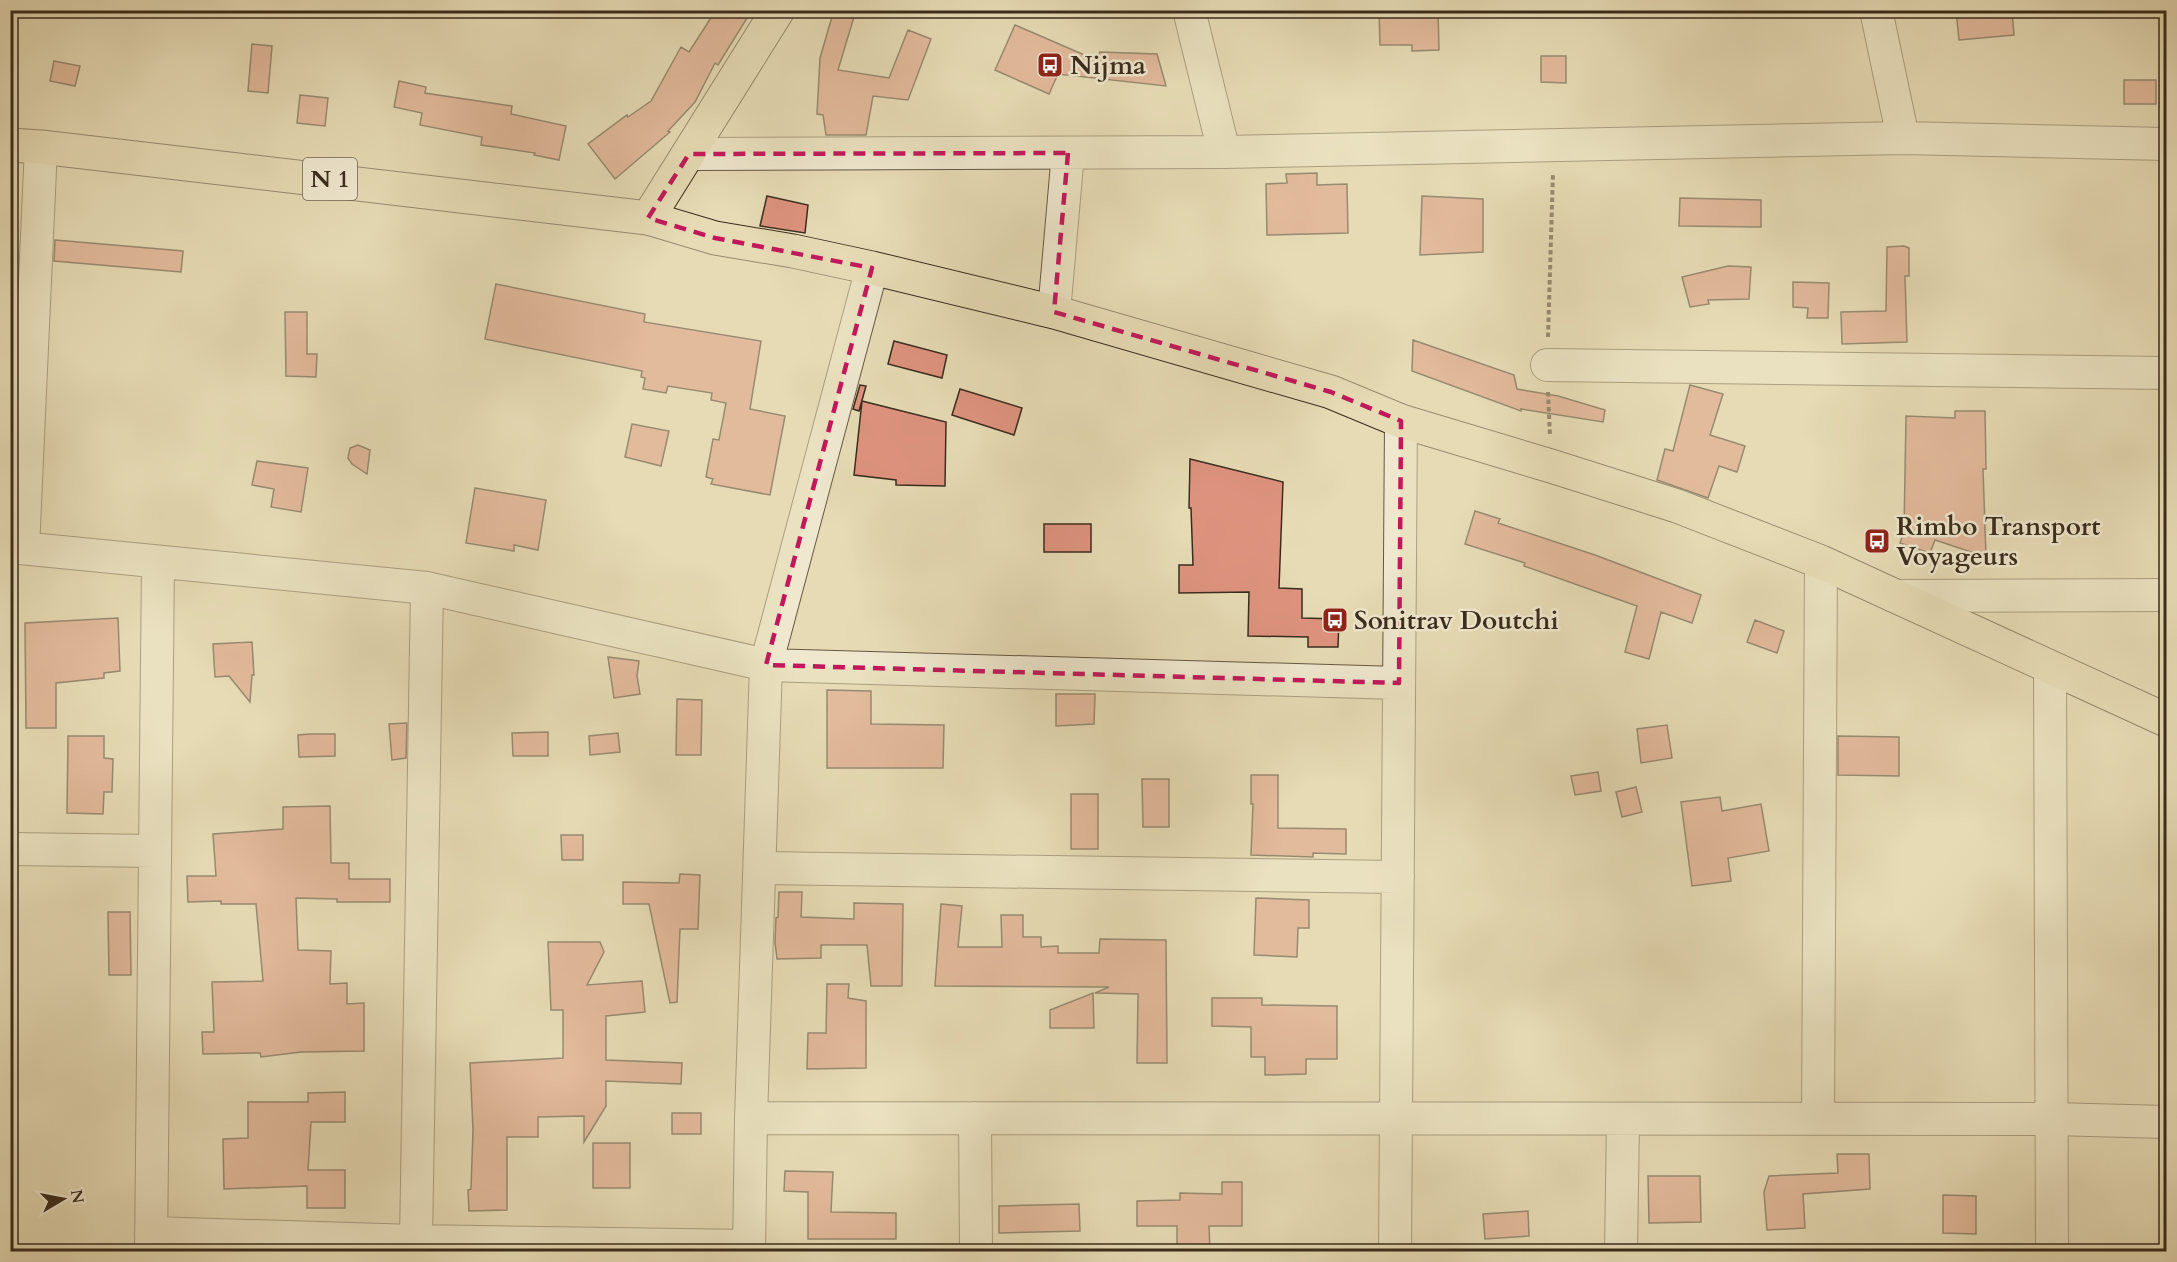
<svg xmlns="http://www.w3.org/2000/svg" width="2177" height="1262" font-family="Cardo,serif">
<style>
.building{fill:#de937f;stroke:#3a2c1c;stroke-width:1.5}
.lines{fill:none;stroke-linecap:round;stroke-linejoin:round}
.minor-casing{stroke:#655842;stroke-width:34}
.major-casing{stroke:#3a2c1c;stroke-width:35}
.highway-casing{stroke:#3a2c1c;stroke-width:35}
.path{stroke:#3a2c1c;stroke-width:4;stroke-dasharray:4.5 3;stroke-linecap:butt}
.minor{stroke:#efe8cf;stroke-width:32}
.major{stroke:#e6dbb5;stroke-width:33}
.highway{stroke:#e6dbb5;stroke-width:33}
.marked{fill:none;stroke:#c2185b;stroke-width:4.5;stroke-dasharray:12 8;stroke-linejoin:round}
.labels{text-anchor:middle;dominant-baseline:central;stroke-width:5;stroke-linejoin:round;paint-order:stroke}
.shield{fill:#efe8cf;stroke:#706452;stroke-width:1.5}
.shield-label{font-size:24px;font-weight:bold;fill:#3a2c1c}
.poi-label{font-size:26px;font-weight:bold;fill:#3a2c1c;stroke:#efe8cf;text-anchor:start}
</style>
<rect width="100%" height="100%" fill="#e6dbb5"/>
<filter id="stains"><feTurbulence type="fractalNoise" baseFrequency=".00333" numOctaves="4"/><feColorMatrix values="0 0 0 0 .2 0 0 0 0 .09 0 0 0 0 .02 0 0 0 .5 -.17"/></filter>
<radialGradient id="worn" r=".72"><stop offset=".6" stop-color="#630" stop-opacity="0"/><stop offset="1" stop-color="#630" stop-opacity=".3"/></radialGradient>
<!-- building -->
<path class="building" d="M 716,10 L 752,10 L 718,65 L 715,63 L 695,102 L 668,131 L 670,132 L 615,179 L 588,144 L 627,115 L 628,117 L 651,101 L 681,47 L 689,52 Z
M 834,10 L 856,10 L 838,70 L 889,78 L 908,30 L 931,39 L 908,100 L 873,96 L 866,135 L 826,135 L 823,115 L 817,114 L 820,58 Z
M 1379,10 L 1438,10 L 1439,50 L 1412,51 L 1412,45 L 1380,45 Z
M 1956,10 L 2012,10 L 2014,35 L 1959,40 Z
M 1015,25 L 1096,60 L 1100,52 L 1157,54 L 1166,86 L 1058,74 L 1049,94 L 995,70 Z
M 252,44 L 272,46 L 268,93 L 248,91 Z
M 1541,56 L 1566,56 L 1566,83 L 1541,82 Z
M 54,61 L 80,66 L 75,86 L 50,81 Z
M 2124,80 L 2156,80 L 2156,104 L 2124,104 Z
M 399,81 L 426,87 L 425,93 L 512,106 L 511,114 L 566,126 L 559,160 L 534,155 L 535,153 L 481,145 L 482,137 L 420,125 L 422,113 L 394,107 Z
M 300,95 L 328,98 L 325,126 L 297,123 Z
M 1317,173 L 1317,185 L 1347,184 L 1348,233 L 1267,235 L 1266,184 L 1287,183 L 1286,174 Z
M 767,196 L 808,205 L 805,233 L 760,226 Z
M 1422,196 L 1483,199 L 1483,252 L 1420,255 Z
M 1680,198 L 1761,200 L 1761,227 L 1679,226 Z
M 55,240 L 183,251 L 181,272 L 54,261 Z
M 1904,246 L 1909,248 L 1909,276 L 1905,276 L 1907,342 L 1842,344 L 1841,312 L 1886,311 L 1887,247 Z
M 1728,266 L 1751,267 L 1749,299 L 1708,300 L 1709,304 L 1690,307 L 1682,277 Z
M 1793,282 L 1829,283 L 1828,318 L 1807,318 L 1808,308 L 1793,307 Z
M 496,284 L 645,314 L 644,322 L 761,341 L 750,409 L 785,416 L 770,495 L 711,484 L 713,479 L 706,477 L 713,439 L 719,440 L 726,403 L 711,400 L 712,393 L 668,386 L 666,393 L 643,389 L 645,378 L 641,377 L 642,371 L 485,339 Z
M 285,312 L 307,312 L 307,354 L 317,354 L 316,377 L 286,376 Z
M 1413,340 L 1514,375 L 1517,389 L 1558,396 L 1605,410 L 1603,422 L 1521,409 L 1521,411 L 1412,371 Z
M 894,341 L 947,355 L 942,378 L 888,364 Z
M 860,385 L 866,386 L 859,411 L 853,409 Z
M 1690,385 L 1723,394 L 1710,435 L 1745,446 L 1737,472 L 1719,466 L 1708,498 L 1657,480 L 1665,449 L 1673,451 Z
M 960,389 L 1022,408 L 1014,435 L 952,415 Z
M 862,401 L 946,422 L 945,486 L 896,485 L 896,480 L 854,475 Z
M 1955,411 L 1985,411 L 1986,469 L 1983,469 L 1986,557 L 1935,540 L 1930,553 L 1900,543 L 1904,531 L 1906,416 L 1955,418 Z
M 632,424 L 669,431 L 661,466 L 625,457 Z
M 358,445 L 370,450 L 367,474 L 352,464 L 348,458 L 350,448 Z
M 1190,459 L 1283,482 L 1279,588 L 1302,589 L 1302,618 L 1339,619 L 1338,647 L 1308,647 L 1308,637 L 1248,636 L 1249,592 L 1179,593 L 1179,565 L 1193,565 L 1191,508 L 1189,508 Z
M 257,461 L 308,468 L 301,512 L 271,507 L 274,489 L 252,485 Z
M 475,488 L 546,500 L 538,550 L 514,545 L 514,551 L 466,543 Z
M 1475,511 L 1500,519 L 1498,523 L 1595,555 L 1701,595 L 1692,623 L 1661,612 L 1649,659 L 1625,652 L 1637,606 L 1524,566 L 1525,563 L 1465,544 Z
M 1044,524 L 1091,524 L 1091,552 L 1044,552 Z
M 118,618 L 120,671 L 104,673 L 104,678 L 56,683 L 56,728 L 26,728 L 25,623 Z
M 1755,620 L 1784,631 L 1777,653 L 1747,642 Z
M 252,642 L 254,675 L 252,675 L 250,702 L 229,676 L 215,677 L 213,644 Z
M 608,657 L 639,661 L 637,676 L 640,694 L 614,698 Z
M 827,690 L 871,691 L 871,724 L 944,725 L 943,768 L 827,768 Z
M 1056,694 L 1095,694 L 1094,724 L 1056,726 Z
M 677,699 L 702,700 L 701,755 L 676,755 Z
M 407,723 L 406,758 L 392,760 L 389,724 Z
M 1667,725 L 1672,758 L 1641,763 L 1637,729 Z
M 548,732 L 548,756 L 513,756 L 512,733 Z
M 618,733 L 620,752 L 590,755 L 589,736 Z
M 311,734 L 335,734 L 335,756 L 299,757 L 298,735 Z
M 68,736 L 104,736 L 104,758 L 113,759 L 112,792 L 104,792 L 103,814 L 67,813 Z
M 1838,736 L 1899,737 L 1899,776 L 1838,775 Z
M 1598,772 L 1601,791 L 1575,795 L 1571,776 Z
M 1251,775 L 1278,775 L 1278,828 L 1346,829 L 1346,854 L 1313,853 L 1313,857 L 1251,855 L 1253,804 L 1251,804 Z
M 1142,779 L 1169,779 L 1169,827 L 1143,827 Z
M 1636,787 L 1642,812 L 1622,817 L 1616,792 Z
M 1071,794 L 1098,794 L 1098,849 L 1071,849 Z
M 1720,797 L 1722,811 L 1761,804 L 1769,851 L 1728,858 L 1731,881 L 1692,886 L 1681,802 Z
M 330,806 L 331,863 L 349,863 L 349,879 L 390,879 L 390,902 L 337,902 L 337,899 L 296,898 L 298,950 L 331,951 L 330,984 L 347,983 L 347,1004 L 364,1003 L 364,1051 L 301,1052 L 261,1057 L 260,1053 L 203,1054 L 202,1032 L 214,1032 L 212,982 L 263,981 L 256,904 L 221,904 L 221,901 L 188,902 L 187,876 L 216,876 L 213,834 L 283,829 L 283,807 Z
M 561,835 L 583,835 L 583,860 L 562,860 Z
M 680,874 L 700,875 L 698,929 L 680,929 L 677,1002 L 670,1003 L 649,904 L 623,904 L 623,882 L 679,883 Z
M 779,892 L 802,892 L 801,917 L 854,919 L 854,903 L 903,904 L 902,986 L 871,986 L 867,945 L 821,945 L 821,958 L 777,959 L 775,942 L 776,918 L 778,917 Z
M 1256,898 L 1309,900 L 1309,928 L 1298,928 L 1297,957 L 1254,955 Z
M 941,904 L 962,906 L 958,947 L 1002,947 L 1001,915 L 1023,915 L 1023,937 L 1041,937 L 1041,947 L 1058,946 L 1058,953 L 1099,953 L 1100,939 L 1166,940 L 1167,1063 L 1137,1063 L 1138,994 L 1095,993 L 1109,987 L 935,986 Z
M 108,912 L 130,912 L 131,975 L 109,975 Z
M 548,942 L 600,942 L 604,952 L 587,985 L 642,981 L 645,1012 L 606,1016 L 606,1060 L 682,1063 L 681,1084 L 606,1081 L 606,1106 L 584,1142 L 584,1116 L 538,1117 L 538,1137 L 507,1137 L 507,1210 L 469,1211 L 468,1190 L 471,1189 L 473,1130 L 470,1063 L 563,1058 L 563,1010 L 551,1010 Z
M 827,984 L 849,984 L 848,998 L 866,1001 L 866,1068 L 807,1069 L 808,1033 L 826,1033 Z
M 1093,993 L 1094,1028 L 1050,1028 L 1050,1010 Z
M 1212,998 L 1262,998 L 1262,1005 L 1337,1006 L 1337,1059 L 1306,1059 L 1306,1074 L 1265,1075 L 1265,1057 L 1251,1057 L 1251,1027 L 1212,1026 Z
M 345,1092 L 345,1122 L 311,1122 L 308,1170 L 345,1170 L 345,1208 L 307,1208 L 307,1186 L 224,1189 L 223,1139 L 248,1138 L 248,1102 L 308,1102 L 308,1093 Z
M 672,1113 L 701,1113 L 701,1134 L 672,1134 Z
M 593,1143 L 630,1143 L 630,1188 L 593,1188 Z
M 1837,1154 L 1869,1154 L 1870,1189 L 1803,1194 L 1805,1228 L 1767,1230 L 1764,1192 L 1769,1176 L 1838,1173 Z
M 785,1171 L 833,1172 L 831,1212 L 896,1213 L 896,1239 L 808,1239 L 808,1192 L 784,1191 Z
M 1648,1176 L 1700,1176 L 1701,1222 L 1649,1223 Z
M 1222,1182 L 1242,1182 L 1242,1226 L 1209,1226 L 1210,1251 L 1177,1251 L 1177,1226 L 1137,1226 L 1137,1201 L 1180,1200 L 1180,1193 L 1222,1194 Z
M 1943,1195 L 1976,1196 L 1976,1234 L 1943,1233 Z
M 1079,1204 L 1080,1231 L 999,1233 L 999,1206 Z
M 1528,1211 L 1529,1236 L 1485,1239 L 1483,1214 Z"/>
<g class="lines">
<!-- minor casing -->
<g class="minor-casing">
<path id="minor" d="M 1189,10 L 1224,152
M 1876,10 L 1903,138
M 689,154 L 1224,152 L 1903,138 L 2166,144
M 1054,312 L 1068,153
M 1547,365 L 2166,373
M 10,547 L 427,588 L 766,665 L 1399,683
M 23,548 L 41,147
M 1894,596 L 2166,595
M 2050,668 L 2052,1252
M 10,849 L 155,851
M 760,868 L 1398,877
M 751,1118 L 2052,1119 L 2166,1122
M 975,1118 L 976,1252
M 1818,1119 L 1821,562
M 151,1233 L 416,1241 L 749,1246
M 416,1241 L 427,588
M 151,1252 L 158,562
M 749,1252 L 751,1118 L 766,665 L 872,268
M 1395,1252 L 1401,421
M 1621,1252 L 1623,1119"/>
</g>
<!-- major casing -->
<g class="major-casing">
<path id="major" d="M 648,218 L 778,10"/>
</g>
<!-- highway casing -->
<g class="highway-casing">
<path id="highway" d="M 10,145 L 41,147 L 648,218 L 715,238 L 793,251 L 872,268 L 1054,312 L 1331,392 L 1401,421 L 1551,466 L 1677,506 L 1821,562 L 2166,720"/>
</g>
<!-- path -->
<path class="path" d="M 1548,337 L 1553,173
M 1548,392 L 1550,436"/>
<!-- minor -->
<use href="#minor" class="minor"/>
<!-- major -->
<use href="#major" class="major"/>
<!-- highway -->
<use href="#highway" class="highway"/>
</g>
<!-- marked area -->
<path d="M0 0H2177V1262H0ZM 1068,153 L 1054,312 L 1331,392 L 1401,421 L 1399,683 L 766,665 L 872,268 L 715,238 L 648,218 L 689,154 Z" fill="#e6dbb5" fill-opacity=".55" fill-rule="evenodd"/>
<path class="marked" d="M 1068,153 L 1054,312 L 1331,392 L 1401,421 L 1399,683 L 766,665 L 872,268 L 715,238 L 648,218 L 689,154 Z"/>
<!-- icons -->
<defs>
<g id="bus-square" transform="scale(1.35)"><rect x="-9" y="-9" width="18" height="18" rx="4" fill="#8f2418" stroke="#efe8cf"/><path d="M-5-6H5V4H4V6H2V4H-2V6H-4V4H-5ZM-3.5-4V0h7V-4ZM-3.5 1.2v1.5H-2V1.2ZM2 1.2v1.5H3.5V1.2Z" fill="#fff"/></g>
</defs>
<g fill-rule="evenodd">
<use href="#bus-square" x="1050" y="65"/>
<use href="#bus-square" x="1877" y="541"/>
<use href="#bus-square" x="1335" y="620"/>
</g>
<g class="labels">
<!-- shield labels -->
<rect class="shield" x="303" y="158" width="54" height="42" rx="4.5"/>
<g class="shield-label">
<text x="330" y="179">N 1</text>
</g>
<!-- poi labels -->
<g class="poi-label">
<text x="1070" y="65">Nijma</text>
<text x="1896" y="526">Rimbo Transport<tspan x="1896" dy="30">Voyageurs</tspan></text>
<text x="1354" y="620">Sonitrav Doutchi</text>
</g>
</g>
<!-- margin -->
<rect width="2177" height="1262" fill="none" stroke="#e6dbb5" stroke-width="36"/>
<rect x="12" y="12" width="2153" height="1238" fill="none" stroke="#3a2c1c" stroke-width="3"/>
<rect x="18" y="18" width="2141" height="1226" fill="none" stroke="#3a2c1c" stroke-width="1.5"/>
<!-- north arrow -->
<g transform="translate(63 1199) rotate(80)" stroke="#efe8cf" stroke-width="4.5" paint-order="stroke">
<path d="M0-4.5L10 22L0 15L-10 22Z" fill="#3a2c1c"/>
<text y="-9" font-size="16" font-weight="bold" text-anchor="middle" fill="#3a2c1c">N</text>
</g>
<rect width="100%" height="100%" filter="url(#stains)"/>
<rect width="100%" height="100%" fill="url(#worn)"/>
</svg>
